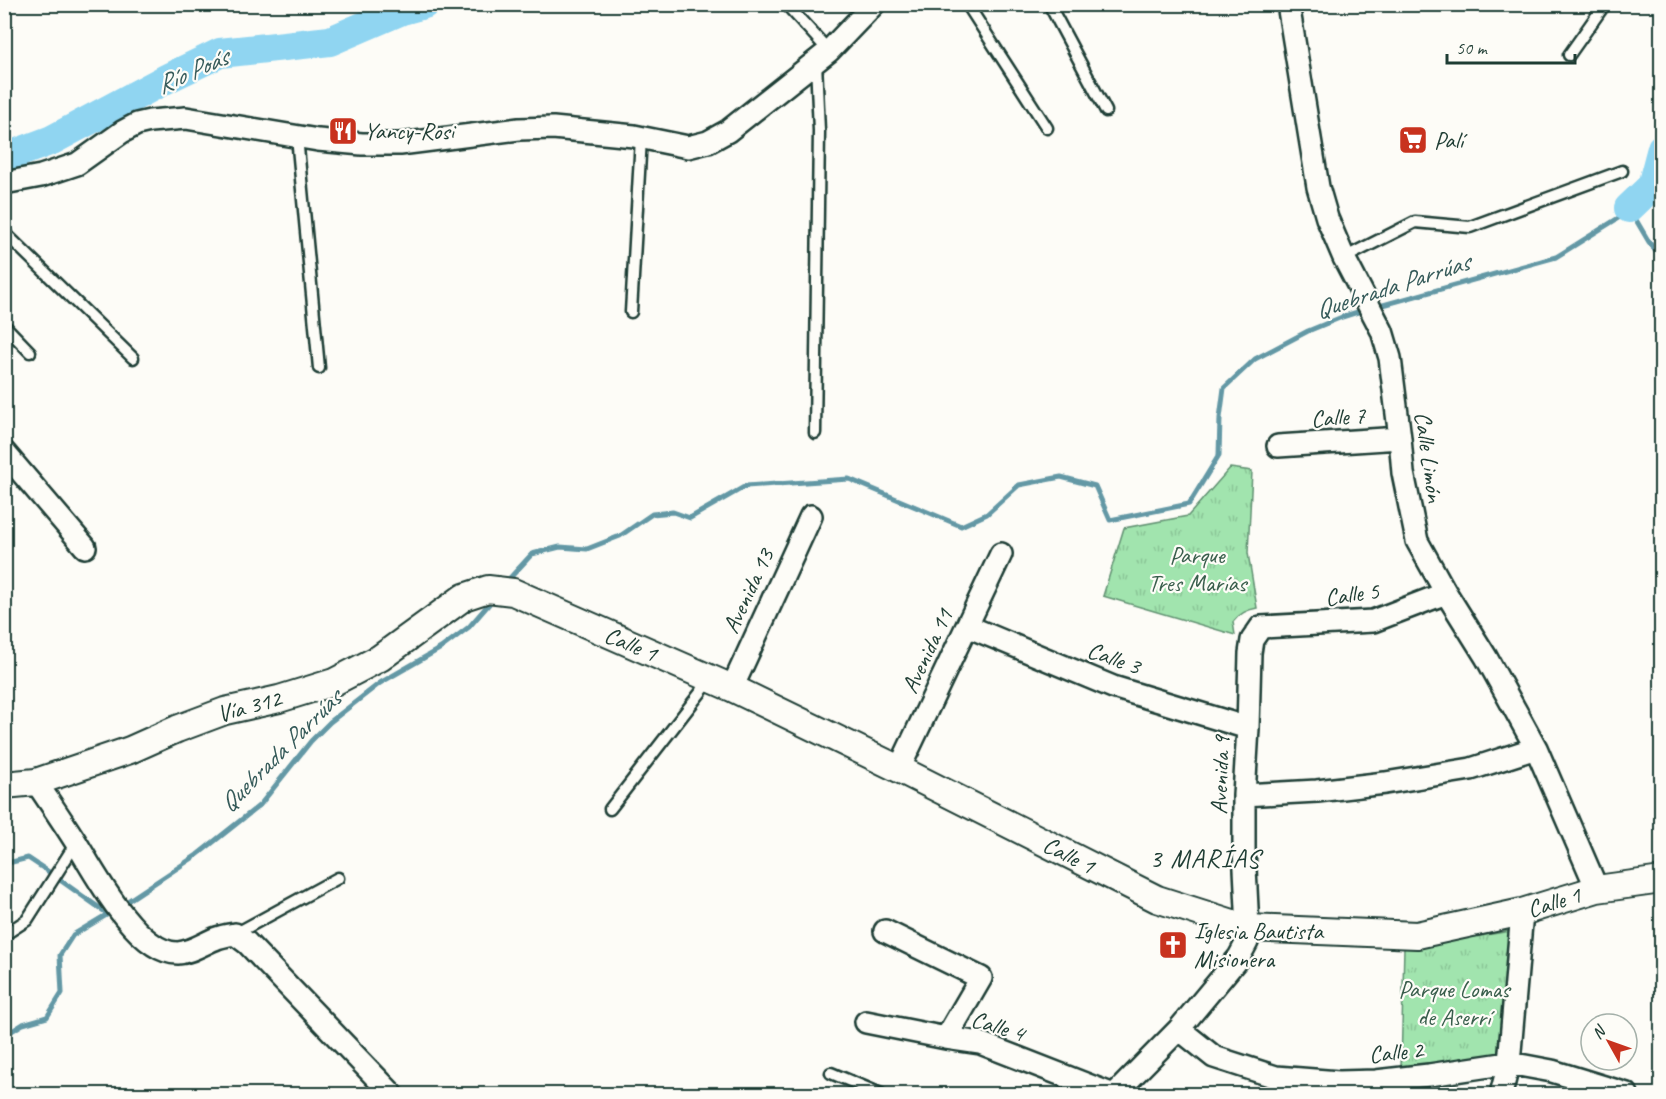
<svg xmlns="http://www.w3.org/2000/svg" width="1666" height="1099" font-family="Caveat,sans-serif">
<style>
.grass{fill:url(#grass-tufts);stroke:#609071;stroke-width:1.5}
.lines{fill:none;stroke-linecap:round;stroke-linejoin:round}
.stream{stroke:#6398a5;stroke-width:5}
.river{stroke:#90d5f1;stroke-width:30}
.service-casing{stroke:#1f3d34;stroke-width:15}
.minor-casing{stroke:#1f3d34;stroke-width:26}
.tertiary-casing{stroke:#1f3d34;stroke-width:30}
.service{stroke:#fdfcf7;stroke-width:10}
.minor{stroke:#fdfcf7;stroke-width:21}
.tertiary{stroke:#fdfcf7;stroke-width:26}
.labels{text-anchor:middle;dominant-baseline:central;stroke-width:4.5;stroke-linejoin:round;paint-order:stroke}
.poi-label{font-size:24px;fill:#1f3d34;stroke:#fdfcf7;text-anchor:start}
.street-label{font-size:24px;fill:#1f3d34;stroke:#fdfcf7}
.park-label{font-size:24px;fill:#395e4c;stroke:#fdfcf7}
.water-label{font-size:26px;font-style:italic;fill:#365b5a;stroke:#fdfcf7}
.neighbourhood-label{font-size:26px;letter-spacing:1.5px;fill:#1f3d34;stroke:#fdfcf7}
</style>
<defs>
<pattern id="grass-tufts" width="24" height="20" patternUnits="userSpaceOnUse" patternTransform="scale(1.5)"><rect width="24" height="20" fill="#a1e4ae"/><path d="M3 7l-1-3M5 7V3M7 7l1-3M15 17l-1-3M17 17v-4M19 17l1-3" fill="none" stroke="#8ac496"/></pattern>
</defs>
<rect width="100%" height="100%" fill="#fdfcf7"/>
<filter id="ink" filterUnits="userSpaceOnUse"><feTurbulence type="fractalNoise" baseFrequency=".0167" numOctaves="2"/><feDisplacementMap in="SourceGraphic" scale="12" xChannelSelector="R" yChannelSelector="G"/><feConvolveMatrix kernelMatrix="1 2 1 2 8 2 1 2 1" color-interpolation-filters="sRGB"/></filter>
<g filter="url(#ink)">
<!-- grass -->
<path class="grass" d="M 1230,468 L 1252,471 L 1248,553 L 1257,608 C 1247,610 1240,613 1233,622 L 1235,635 L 1103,596 L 1124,528 L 1188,516 Z
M 1511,931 L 1501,1057 L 1401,1068 L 1404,948 Z"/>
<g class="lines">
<!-- stream -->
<path class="stream" d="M 1376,307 L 1556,257 L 1620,217 L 1629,208 L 1649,242 L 1662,258
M 508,580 L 532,554 L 560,547 L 587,549 L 620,536 L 652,514 L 673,512 L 690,518 L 746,486 L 849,479 L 961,526 L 987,514 L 1019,485 L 1061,477 L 1095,486 L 1110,520 L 1189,504 L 1219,455 L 1220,418 L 1224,388 L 1255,359 L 1308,331 L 1342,317 L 1364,310
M 4,864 L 28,858 L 52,874
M 126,902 L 197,855 L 260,805 L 311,741 L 330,722 L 380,683 L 441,648 L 469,627 L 489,604
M 4,1036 L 23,1024 L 47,1017 L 62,993 L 60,955 L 73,935 L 108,914 L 60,880"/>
<!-- river -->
<path class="river" d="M 4,158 L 52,140 L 168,78 L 220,53 L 330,41 L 402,10 L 424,4
M 1629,208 L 1652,186 L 1662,148"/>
<!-- service casing -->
<g class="service-casing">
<path id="service" d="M 786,4 L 829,51
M 967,4 L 1047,128
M 1049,4 L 1106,111
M 1569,55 L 1605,4
M 297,137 L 319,368
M 4,232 L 133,358
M 1344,258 L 1415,222 L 1470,227 L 1622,171
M 631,312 L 641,138
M 4,325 L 30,352
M 815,433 L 819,131 L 816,62
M 610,809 L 711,679
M 235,934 L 338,878
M 4,935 L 27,920 L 76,843
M 831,1073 L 881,1094"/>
</g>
<!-- minor casing -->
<g class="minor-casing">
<path id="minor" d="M 1288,4 L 1318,187 L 1327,218 L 1344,258 L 1382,331 L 1390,358 L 1400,438 L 1403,473 L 1417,541 L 1446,593 L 1486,657 L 1536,748 L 1597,889
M 4,183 L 41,176 L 77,164 L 122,132 L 137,124 L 150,121 L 186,118 L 318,140 L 362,144 L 400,144 L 519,129 L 553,128 L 634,136 L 688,147 L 708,142 L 728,131 L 829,51 L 874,4
M 1278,446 L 1400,438
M 4,452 L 85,547
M 967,626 L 1113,687 L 1248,728
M 732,688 L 811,516
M 899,769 L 1001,554
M 36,782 C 50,803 64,823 77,844 C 95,874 138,954 178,953 C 192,952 204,943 217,938 C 222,936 229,935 235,934 L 247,943 L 392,1094
M 1244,795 L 1317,791 L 1385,783 L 1471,769 L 1536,748
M 885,931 L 981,978 L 946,1038
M 866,1022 L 946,1038 L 980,1043 L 1111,1094
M 1179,1029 L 1214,1057 L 1276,1077 L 1339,1082 L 1376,1081 L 1429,1075 L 1509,1063 L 1552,1071 L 1627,1094
M 1115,1094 L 1179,1029 L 1239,957 L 1247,942 L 1248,928 L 1244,849 L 1244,795 L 1248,728 L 1250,653 L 1252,640 L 1261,627 L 1373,621 L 1446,593
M 1501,1094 L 1509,1063 L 1522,912"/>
</g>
<!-- tertiary casing -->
<g class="tertiary-casing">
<path id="tertiary" d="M 4,785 L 36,782 L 130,750 L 177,729 L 225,711 L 279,699 L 334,682 L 380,658 L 464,597 L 488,589 L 513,592 L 732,688 L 899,769 L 1157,899 L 1248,928 L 1417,935 L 1522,912 L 1597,889 L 1662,880"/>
</g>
<!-- service -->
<use href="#service" class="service"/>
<!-- minor -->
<use href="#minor" class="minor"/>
<!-- tertiary -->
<use href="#tertiary" class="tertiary"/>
</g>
</g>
<!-- icons -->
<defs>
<g id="restaurant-square" transform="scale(1.5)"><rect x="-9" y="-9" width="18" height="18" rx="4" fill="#c8321e" stroke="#fdfcf7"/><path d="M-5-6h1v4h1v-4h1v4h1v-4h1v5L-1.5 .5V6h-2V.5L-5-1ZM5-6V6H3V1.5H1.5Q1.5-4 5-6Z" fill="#fff"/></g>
<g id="supermarket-square" transform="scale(1.5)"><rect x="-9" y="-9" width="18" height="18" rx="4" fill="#c8321e" stroke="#fdfcf7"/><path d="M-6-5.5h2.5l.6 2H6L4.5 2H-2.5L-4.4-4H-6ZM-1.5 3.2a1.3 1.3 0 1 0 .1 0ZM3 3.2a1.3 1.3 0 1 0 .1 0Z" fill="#fff"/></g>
<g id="church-square" transform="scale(1.5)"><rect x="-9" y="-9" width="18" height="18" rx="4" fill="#c8321e" stroke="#fdfcf7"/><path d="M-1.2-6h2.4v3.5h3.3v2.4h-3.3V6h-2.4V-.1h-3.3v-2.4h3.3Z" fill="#fff"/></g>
</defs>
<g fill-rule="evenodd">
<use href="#restaurant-square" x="343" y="131"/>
<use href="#supermarket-square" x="1413" y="140"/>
<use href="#church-square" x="1173" y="945"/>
</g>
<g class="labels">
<!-- poi labels -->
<g class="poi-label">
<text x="364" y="131">Yancy-Rosi</text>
<text x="1434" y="140">Palí</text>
<text x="1194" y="931">Iglesia Bautista<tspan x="1194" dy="28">Misionera</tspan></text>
</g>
<!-- street labels -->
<g class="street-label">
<text transform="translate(1338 417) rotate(-4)">Calle 7</text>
<text transform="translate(1429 457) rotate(82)">Calle Limón</text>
<text transform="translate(748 591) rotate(-65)">Avenida 13</text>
<text transform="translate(1352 594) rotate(-8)">Calle 5</text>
<text transform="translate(631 644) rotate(23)">Calle 1</text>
<text transform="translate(927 651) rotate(-65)">Avenida 11</text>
<text transform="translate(1114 658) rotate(20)">Calle 3</text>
<text transform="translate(249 706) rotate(-15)">Vía 312</text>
<text transform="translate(1220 775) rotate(-88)">Avenida 9</text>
<text transform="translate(1069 855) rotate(27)">Calle 1</text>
<text transform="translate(1554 902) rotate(-17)">Calle 1</text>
<text transform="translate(998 1026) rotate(17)">Calle 4</text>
<text transform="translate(1396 1052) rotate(-6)">Calle 2</text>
</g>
<!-- park labels -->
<g class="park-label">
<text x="1197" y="555">Parque<tspan x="1197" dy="28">Tres Marías</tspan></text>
<text x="1454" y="989">Parque Lomas<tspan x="1454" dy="28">de Aserrí</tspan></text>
</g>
<!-- water labels -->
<g class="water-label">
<text transform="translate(192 71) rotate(-24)">Río Poás</text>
<text transform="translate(1392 286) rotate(-18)">Quebrada Parrúas</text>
<text transform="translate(280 751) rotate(-45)">Quebrada Parrúas</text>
</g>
<!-- neighbourhood labels -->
<g class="neighbourhood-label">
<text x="1205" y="858">3 MARÍAS</text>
</g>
</g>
<!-- margin -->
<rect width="1666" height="1099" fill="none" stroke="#fdfcf7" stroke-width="24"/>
<rect x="12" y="12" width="1642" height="1075" fill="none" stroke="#1f3d34" stroke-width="2" filter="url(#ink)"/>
<!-- north arrow -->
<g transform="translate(1609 1042) rotate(310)"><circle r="28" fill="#fdfcf7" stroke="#a4b0a9" stroke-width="1.5"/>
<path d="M0-4.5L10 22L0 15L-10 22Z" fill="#c8321e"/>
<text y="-9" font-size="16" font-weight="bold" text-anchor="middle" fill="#1f3d34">N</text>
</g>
<!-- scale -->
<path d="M1447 54v9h128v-9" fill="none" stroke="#1f3d34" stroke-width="3"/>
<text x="1456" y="54" font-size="18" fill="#1f3d34" stroke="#fdfcf7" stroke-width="4.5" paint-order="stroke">50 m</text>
</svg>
